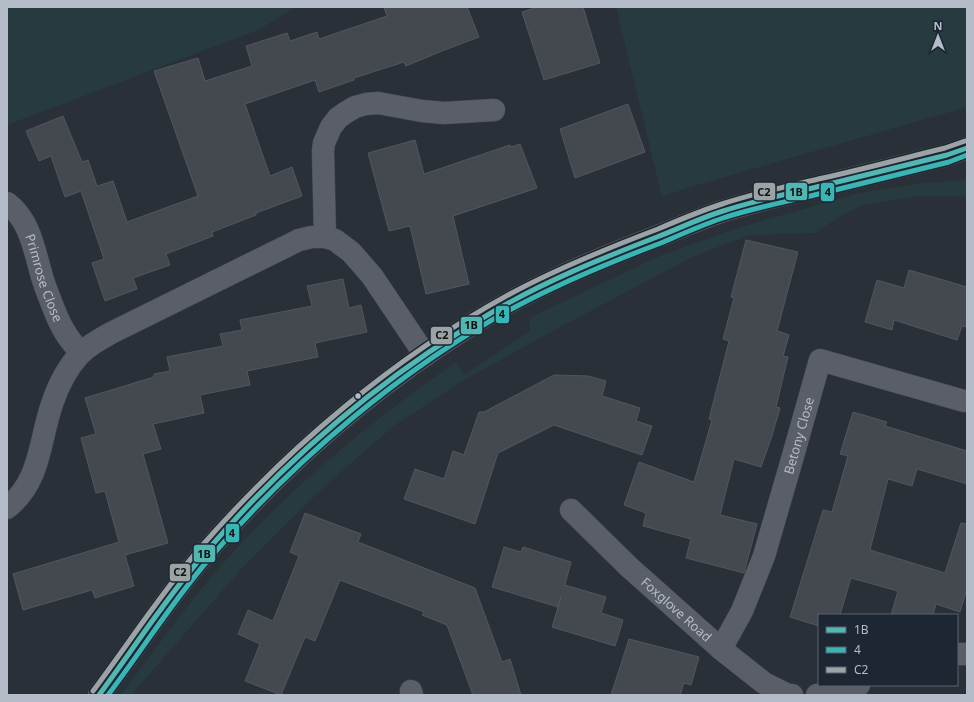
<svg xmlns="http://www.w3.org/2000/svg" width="974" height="702" font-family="'Noto Sans',sans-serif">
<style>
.green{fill:#273a3e}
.building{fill:#444950;stroke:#52575f}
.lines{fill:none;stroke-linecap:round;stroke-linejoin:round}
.street-casing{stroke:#484c53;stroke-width:23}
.secondary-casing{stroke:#484c53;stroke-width:23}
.street{stroke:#5a5e66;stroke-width:22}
.secondary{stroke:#595d64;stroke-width:22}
.bus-1-casing{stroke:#1d2633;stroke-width:8}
.bus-2-casing{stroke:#1d2633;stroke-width:8}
.bus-3-casing{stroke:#1d2633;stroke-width:8}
.bus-1{stroke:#50b7b3;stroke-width:5}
.bus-2{stroke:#39b5b3;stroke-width:5}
.bus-3{stroke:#9ba3a5;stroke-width:5}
.bus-dot{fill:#b4bcc9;stroke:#1d2633;stroke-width:1.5}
.labels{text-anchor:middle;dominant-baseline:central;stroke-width:3;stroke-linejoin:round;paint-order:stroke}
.street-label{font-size:13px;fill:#b4bcc9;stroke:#1d2633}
.line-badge{stroke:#1d2633;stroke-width:1.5}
.pale-badge-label{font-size:11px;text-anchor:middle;font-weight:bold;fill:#111}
</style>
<rect width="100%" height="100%" fill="#2a3038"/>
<!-- green -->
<path class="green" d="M 7,7 L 296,7 L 258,30 L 7,125 Z
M 616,7 L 967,7 L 967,107 L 687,188 L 662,197 Z
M 967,180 L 967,197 L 920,196 L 863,205 L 839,217 L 815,233 L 750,235 L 694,256 L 551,332 L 461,382 L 395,425 L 329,482 L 245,565 L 133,693 L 132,695 L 121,695 C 153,652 184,609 219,568 C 288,489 370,422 456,362 L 464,375 L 530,331 L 529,318 L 655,258 L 731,230 L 859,193 L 924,183 Z"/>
<!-- building -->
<path class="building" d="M 384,7 L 467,7 L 479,37 L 442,51 L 406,66 L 404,62 L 354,78 L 354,80 L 319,92 L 315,80 L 245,104 L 270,176 L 292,167 L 302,196 L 256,213 L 256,215 L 212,232 L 213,236 L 166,254 L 170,265 L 133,278 L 137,289 L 105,301 L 92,263 L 104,259 L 81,191 L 65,197 L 51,156 L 39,161 L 26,131 L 63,116 L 82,162 L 88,160 L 97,186 L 113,181 L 127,222 L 198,196 L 154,71 L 198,58 L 205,81 L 252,66 L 246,46 L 287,33 L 290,41 L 317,32 L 319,39 L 387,16 Z
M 538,7 L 583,7 L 600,63 L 544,80 L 522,12 Z
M 628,104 L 645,152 L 575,178 L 560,129 Z
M 415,140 L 424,174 L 510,145 L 511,147 L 520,144 L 537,188 L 453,216 L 469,284 L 426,294 L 410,226 L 389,231 L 368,153 Z
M 746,240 L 798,252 L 777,331 L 789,335 L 783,356 L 788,357 L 776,407 L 780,408 L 772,436 L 761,467 L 734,459 L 720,515 L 757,524 L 744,573 L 686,558 L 691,539 L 643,526 L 646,513 L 624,505 L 639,462 L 694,482 L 712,420 L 709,419 L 729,341 L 723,339 L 734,298 L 731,297 Z
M 909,270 L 967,287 L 967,327 L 962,326 L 957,340 L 894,320 L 892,330 L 865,322 L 877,280 L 904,288 Z
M 343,279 L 349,308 L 361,305 L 367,332 L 315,343 L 318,357 L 247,371 L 250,385 L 200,395 L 204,413 L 153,424 L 161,449 L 143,454 L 168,543 L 125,555 L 134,586 L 95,598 L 92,590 L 23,610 L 13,574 L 119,542 L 105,491 L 96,493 L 81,438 L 96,434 L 85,398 L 154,377 L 154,374 L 170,371 L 167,357 L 223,346 L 220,334 L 242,330 L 240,320 L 312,306 L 307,286 Z
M 554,375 L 588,376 L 606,381 L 602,396 L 640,408 L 636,421 L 652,426 L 642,455 L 554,425 L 498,453 L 475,524 L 404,499 L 415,469 L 444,479 L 453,451 L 464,455 L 479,412 L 484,412 Z
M 853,412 L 887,422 L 885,426 L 967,451 L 967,484 L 917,469 L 912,486 L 888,479 L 870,550 L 945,573 L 961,523 L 967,524 L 967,589 L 960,612 L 936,604 L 933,615 L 891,615 L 898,591 L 851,578 L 840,615 L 819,615 L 819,626 L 790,617 L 823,510 L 832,512 L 848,456 L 840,454 Z
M 305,513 L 361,534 L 358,542 L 475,588 L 502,662 L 510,659 L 521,695 L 473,695 L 447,625 L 422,615 L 424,612 L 340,580 L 315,641 L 305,637 L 281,695 L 245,681 L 260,644 L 238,634 L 248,610 L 273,621 L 299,556 L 290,552 Z
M 504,547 L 521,552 L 523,547 L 571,562 L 565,585 L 606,597 L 601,613 L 623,620 L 615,646 L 552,627 L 561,597 L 558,607 L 492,587 Z
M 629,639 L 699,657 L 691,685 L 684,683 L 680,695 L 611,695 Z"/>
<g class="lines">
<!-- street casing -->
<g class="street-casing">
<g id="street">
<path id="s1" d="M 7,203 C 33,222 35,258 45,286 C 52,304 59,326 71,341 C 74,345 78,349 81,353"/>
<path d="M 325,237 L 335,240 L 351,252 L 372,276 L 425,355"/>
<path d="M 7,508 C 41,481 39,442 52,404 C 58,386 67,368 80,354 C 89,345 100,339 111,333 L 299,240 L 312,237 L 325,237 L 323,151 L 324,143 L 331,127 L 338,118 L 345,113 L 355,107 L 366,104 L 378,103 L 422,111 L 444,113 L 494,110"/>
<path id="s2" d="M 571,510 L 629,567 L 721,649 L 764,683 L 788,695 L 792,695"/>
<path id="s3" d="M 721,649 L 742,611 L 764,556 L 793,456 L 820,360 L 964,401"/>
<path d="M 957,654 L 967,654"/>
<path d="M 411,691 L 412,695"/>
<path d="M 817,695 L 837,692 L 859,685"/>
</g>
</g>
<!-- secondary casing -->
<g class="secondary-casing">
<path id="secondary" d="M 99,695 C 135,648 166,598 205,553 C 281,466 370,388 469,326 C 529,288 595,260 661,235 C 681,227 700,219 720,212 C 753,201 787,194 821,186 C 863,176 905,165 947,155 L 967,148"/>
</g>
<!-- street -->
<use href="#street" class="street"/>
<!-- secondary -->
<use href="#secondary" class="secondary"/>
<!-- bus-1 casing -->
<g class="bus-1-casing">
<path id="bus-1" d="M 99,695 C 134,648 166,598 205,553 C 286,459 383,376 491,313 C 543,282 600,259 657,237 C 678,229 698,219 720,212 C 753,201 787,194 821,186 C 863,176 905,165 947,155 L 967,148"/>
</g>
<!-- bus-2 casing -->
<g class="bus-2-casing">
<path id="bus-2" d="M 108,695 C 142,650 172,602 209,559 C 294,460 404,366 519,305 C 565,281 613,261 661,243 C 682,234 702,225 723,218 C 756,207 790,201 823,193 C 865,183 907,172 949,162 L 967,155"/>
</g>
<!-- bus-3 casing -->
<g class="bus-3-casing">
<path id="bus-3" d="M 93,691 C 129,643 161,593 200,548 C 287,448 393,358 510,294 C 558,268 608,248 658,229 C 679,220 700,211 722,204 C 755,193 789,186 823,178 C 864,169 904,158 945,148 L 965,141"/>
</g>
<!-- bus-1 -->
<use href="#bus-1" class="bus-1"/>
<!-- bus-2 -->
<use href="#bus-2" class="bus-2"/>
<!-- bus-3 -->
<use href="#bus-3" class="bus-3"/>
</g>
<!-- markers -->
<circle class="bus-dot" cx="358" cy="396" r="3.5"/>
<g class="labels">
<!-- street labels -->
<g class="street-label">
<text stroke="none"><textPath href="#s1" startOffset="85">Primrose Close</textPath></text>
<text stroke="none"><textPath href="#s3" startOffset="228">Betony Close</textPath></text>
<text stroke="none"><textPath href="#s2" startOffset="145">Foxglove Road</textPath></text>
</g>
</g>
<g class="line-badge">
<rect x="785" y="182" width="23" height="19" rx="4" fill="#50b7b3"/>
<rect x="753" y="182" width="23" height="19" rx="4" fill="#9ba3a5"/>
<rect x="820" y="182" width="15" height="20" rx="4" fill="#39b5b3"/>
<rect x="495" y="305" width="15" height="19" rx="4" fill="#39b5b3"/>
<rect x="460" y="316" width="23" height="19" rx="4" fill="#50b7b3"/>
<rect x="430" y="326" width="23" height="19" rx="4" fill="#9ba3a5"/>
<rect x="225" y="523" width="15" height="20" rx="4" fill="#39b5b3"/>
<rect x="193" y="544" width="23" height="19" rx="4" fill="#50b7b3"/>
<rect x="169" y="563" width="22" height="19" rx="4" fill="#9ba3a5"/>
</g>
<g class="pale-badge-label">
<text x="796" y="196">1B</text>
<text x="764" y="196">C2</text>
<text x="828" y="196">4</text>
<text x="502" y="318">4</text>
<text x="471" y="329">1B</text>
<text x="442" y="339">C2</text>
<text x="232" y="537">4</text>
<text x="204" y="558">1B</text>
<text x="180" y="576">C2</text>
</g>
<!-- border -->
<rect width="974" height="702" fill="none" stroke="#b4bcc9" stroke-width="16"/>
<!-- legend -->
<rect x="818" y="614" width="140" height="72" fill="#1d2633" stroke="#59626f"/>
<rect x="826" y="627" width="20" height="6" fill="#50b7b3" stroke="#59626f"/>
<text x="854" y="634" font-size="12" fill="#b4bcc9">1B</text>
<rect x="826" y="647" width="20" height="6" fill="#39b5b3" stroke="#59626f"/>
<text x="854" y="654" font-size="12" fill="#b4bcc9">4</text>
<rect x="826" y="667" width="20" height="6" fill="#9ba3a5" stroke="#59626f"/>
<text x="854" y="674" font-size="12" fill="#b4bcc9">C2</text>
<!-- north arrow -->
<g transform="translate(938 36)" stroke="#1d2633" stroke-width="3" paint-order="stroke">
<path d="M0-3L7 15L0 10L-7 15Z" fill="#b4bcc9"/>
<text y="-6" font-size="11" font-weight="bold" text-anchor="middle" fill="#b4bcc9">N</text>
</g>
</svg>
